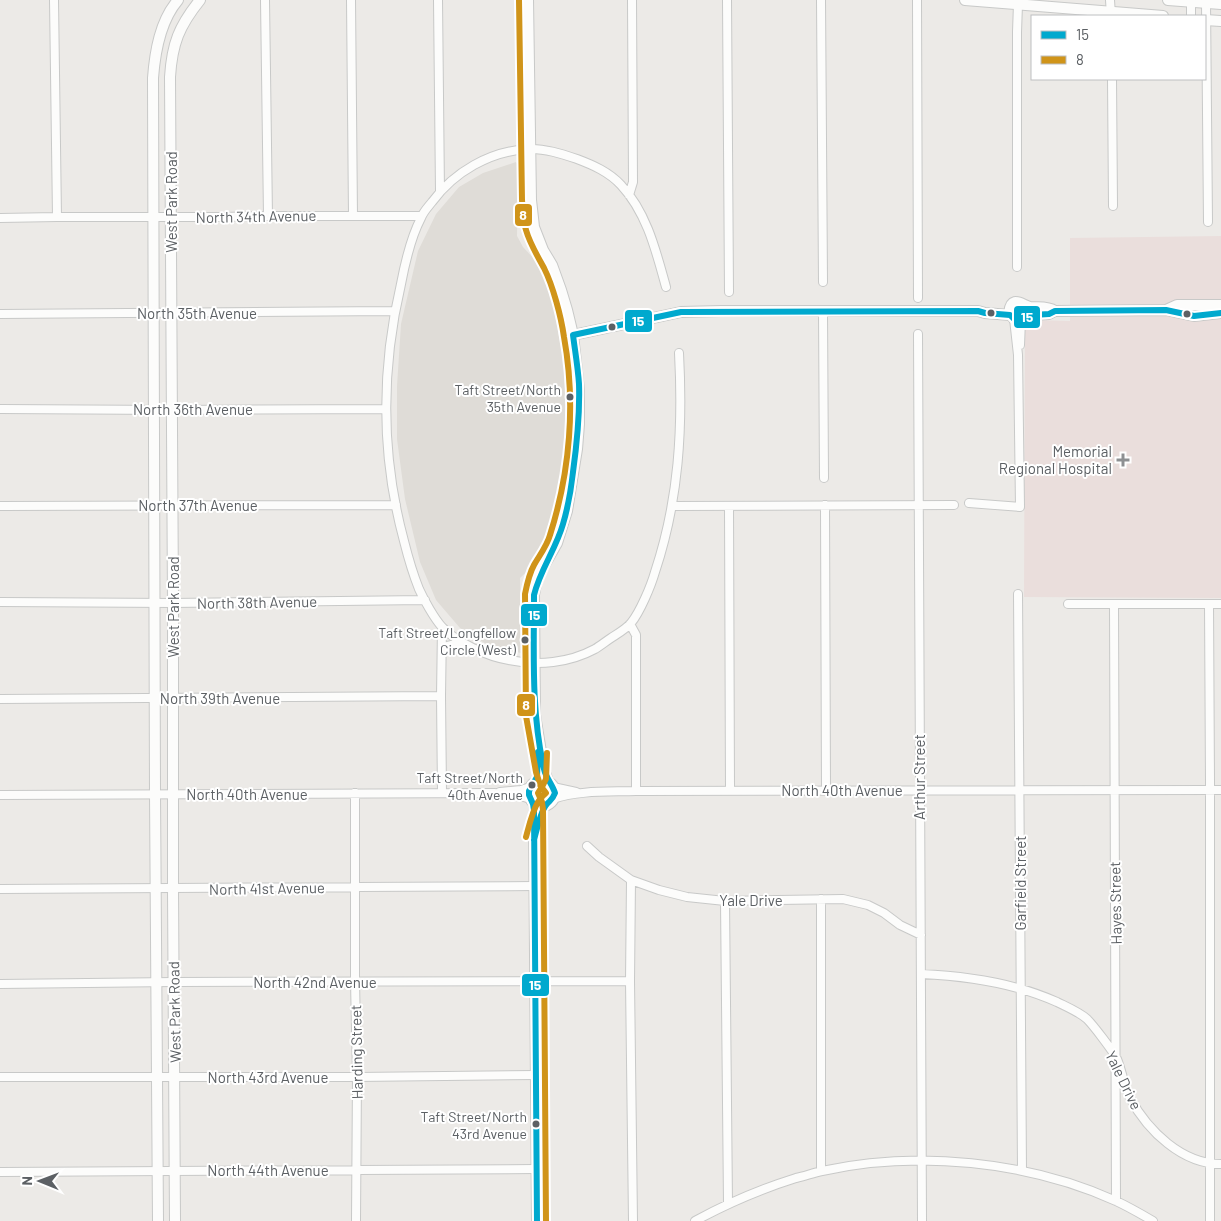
<svg xmlns="http://www.w3.org/2000/svg" width="1221" height="1221" font-family="Barlow,sans-serif">
<style>
.education{fill:#dfdcd7}
.medical{fill:#eadedc}
.lines{fill:none;stroke-linecap:round;stroke-linejoin:round}
.minor-casing{stroke:#c8c9c8;stroke-width:10}
.tertiary-casing{stroke:#c8c9c8;stroke-width:12}
.minor{stroke:#fcfcfb;stroke-width:8}
.tertiary{stroke:#fcfcfb;stroke-width:10}
.bus-1-casing{stroke:#fff;stroke-width:10}
.bus-2-casing{stroke:#fff;stroke-width:10}
.bus-1{stroke:#00a9ce;stroke-width:6}
.bus-2{stroke:#d09419;stroke-width:6}
.bus-dot{fill:#5c6064;stroke:#fff;stroke-width:2}
.poi-dot{fill:#8e9092;stroke:#fff;stroke-width:2}
.labels{text-anchor:middle;dominant-baseline:central;stroke-width:4;stroke-linejoin:round;paint-order:stroke}
.bus-label{font-size:14px;fill:#5c6064;stroke:#fff;text-anchor:end}
.street-label{font-size:15px;fill:#5c6064;stroke:#fff}
.poi-label{font-size:15px;fill:#5c6064;stroke:#fff;text-anchor:end}
.line-badge{stroke:#fff;stroke-width:2}
.badge-label{font-size:14px;text-anchor:middle;font-weight:bold;fill:#fff}
</style>
<rect width="100%" height="100%" fill="#eceae7"/>
<!-- education -->
<path class="education" d="M 516,162 L 518,165 L 517,236 L 523,247 L 538,263 L 552,300 L 566,373 L 566,445 L 554,512 L 537,562 L 520,578 L 521,653 L 488,645 L 460,628 L 436,600 L 420,562 L 405,499 L 397,439 L 397,386 L 401,324 L 418,251 L 436,214 L 459,187 L 483,173 Z"/>
<!-- medical -->
<path class="medical" d="M 1221,236 L 1221,598 L 1024,597 L 1025,324 L 1028,321 L 1033,320 L 1070,321 L 1070,238 Z"/>
<g class="lines">
<!-- minor casing -->
<g class="minor-casing">
<path id="minor" d="M 54,0 L 57,217
M 265,0 L 268,216
M 351,0 L 353,216
M 438,0 L 440,192
M 727,0 L 729,292
M 821,0 L 823,282
M 917,0 L 918,298
M 1110,0 L 1111,15
M 1206,3 L 1208,222
M 1191,16 L 1191,0
M 1112,79 L 1113,206
M 629,195 L 633,182 L 632,0
M 0,218 L 57,217 L 221,217 L 268,216 L 421,216
M 1017,267 L 1017,32 L 1018,4 L 1019,0
M 666,287 C 656,251 647,213 621,185 C 609,172 593,165 577,159 C 562,154 544,148 528,149 C 490,151 454,172 432,202 C 428,207 423,212 421,218 C 411,237 405,263 401,284 C 381,369 381,456 404,541 C 408,557 413,574 419,589 C 424,600 434,618 442,627 C 456,642 488,657 509,660 C 538,666 569,663 595,649 C 600,646 605,642 611,638 C 617,634 626,629 631,623 C 640,612 651,586 655,572 C 679,500 683,428 679,353
M 823,312 L 824,478
M 0,314 L 394,311
M 918,334 L 922,1221
M 1020,345 L 1021,320
M 0,409 L 171,410 L 386,409
M 969,503 L 1020,507 L 1018,355 L 1014,319
M 825,505 L 826,790
M 0,506 L 396,505
M 672,506 L 954,505
M 729,506 L 730,790
M 1018,594 L 1022,1171
M 0,602 L 173,603 L 425,600
M 1068,604 L 1221,604
M 1114,604 C 1114,803 1116,1002 1116,1201
M 1209,604 L 1210,782 L 1210,1221
M 630,624 L 636,635 L 636,791
M 442,649 L 447,646 L 462,642
M 0,699 L 441,696
M 553,787 L 576,792
M 500,792 L 521,790 L 530,787
M 355,793 L 355,981 L 357,1077 L 356,1221
M 442,793 L 441,696 L 442,627
M 0,795 L 494,793 L 524,797 L 530,799
M 553,799 C 579,790 609,792 636,791 L 1221,790
M 587,846 L 599,857 L 631,880 L 659,890 L 687,897 L 725,901 L 843,899 L 868,905 L 884,913 L 900,925 L 921,935
M 631,880 L 630,981 L 633,1221
M 0,889 L 535,886
M 821,899 L 821,1171
M 725,901 L 728,1203
M 921,974 C 967,976 1015,983 1057,1002 C 1067,1007 1079,1012 1087,1019 C 1093,1025 1113,1051 1117,1059 C 1122,1071 1124,1086 1130,1098 C 1148,1131 1182,1164 1221,1164
M 0,984 L 174,982 L 630,981
M 0,1077 L 357,1077 L 536,1075
M 0,1172 L 536,1169
M 695,1221 C 728,1203 761,1189 796,1178 C 805,1176 813,1173 822,1171 C 916,1150 1028,1161 1116,1201 C 1129,1207 1141,1214 1153,1221"/>
</g>
<!-- tertiary casing -->
<g class="tertiary-casing">
<path id="tertiary" d="M 528,0 L 531,200 L 534,227 L 543,250 L 552,265 L 561,290 L 567,310 L 573,335 L 579,390 L 579,424 L 577,449 L 567,511 L 557,543 L 541,571 L 536,584 L 534,595 L 535,715 L 544,770 L 548,781
M 965,0 L 1163,16
M 1168,0 L 1221,4
M 1205,20 L 1221,21
M 1166,310 L 1177,305 L 1221,305
M 1055,311 C 1047,306 1039,308 1030,307 C 1022,305 1011,294 1009,313 L 1014,319 L 1021,320 L 1026,316 L 1033,315 L 1049,314 L 1055,311 L 1166,310 L 1194,316 L 1221,313
M 573,335 L 667,315 L 681,312 L 721,311 L 978,311 L 985,313 L 1010,315
M529 793a13 13 0 1 1 26 0a13 13 0 1 1-26 0Z
M 534,803 L 535,809 L 534,822 L 537,1221
M 158,1221 L 155,794 L 153,78 C 155,51 160,21 178,0
M 175,1221 L 173,889 L 173,603 L 170,77 C 172,44 179,26 200,0"/>
</g>
<!-- minor -->
<use href="#minor" class="minor"/>
<!-- tertiary -->
<use href="#tertiary" class="tertiary"/>
<!-- bus-1 casing -->
<g class="bus-1-casing">
<path id="bus-1" d="M 534,840 C 536,832 541,811 546,805 C 550,800 552,801 555,793 C 552,784 546,778 544,769 C 531,712 534,653 534,595 C 540,570 556,549 563,524 C 568,507 571,490 573,472 C 577,443 580,414 579,384 C 578,368 575,351 573,335 L 681,312 L 978,311 L 985,313 L 1010,315 L 1014,319 L 1019,320 L 1033,315 L 1049,314 L 1055,311 L 1166,310 L 1194,316 L 1221,313
M 537,1221 L 534,810 L 533,804 L 529,795 L 529,791 L 537,777 L 538,752"/>
</g>
<!-- bus-2 casing -->
<g class="bus-2-casing">
<path id="bus-2" d="M 519,0 L 522,200 C 523,210 523,221 526,230 C 530,244 537,255 544,268 C 553,286 561,316 564,337 C 576,403 570,472 550,535 C 547,546 539,556 534,565 C 529,574 527,584 525,594 L 526,716 L 536,772 L 540,785 L 546,793 C 543,796 540,798 538,802 C 532,812 529,826 526,837
M 546,1221 L 543,810 L 542,802 L 538,793 L 543,785 L 546,779 L 547,753"/>
</g>
<!-- bus-1 -->
<use href="#bus-1" class="bus-1"/>
<!-- bus-2 -->
<use href="#bus-2" class="bus-2"/>
</g>
<!-- markers -->
<g class="bus-dot">
<circle cx="991" cy="313" r="4.5"/>
<circle cx="1187" cy="314" r="4.5"/>
<circle cx="612" cy="327" r="4.5"/>
<circle cx="570" cy="397" r="4.5"/>
<circle cx="525" cy="640" r="4.5"/>
<circle cx="532" cy="785" r="4.5"/>
<circle cx="536" cy="1124" r="4.5"/>
</g>
<path class="poi-dot" d="M1120.5 452.5h5v5h5v5h-5v5h-5v-5h-5v-5h5z"/>
<g class="labels">
<!-- bus labels -->
<g class="bus-label">
<text x="561" y="389">Taft Street/North<tspan x="561" dy="17">35th Avenue</tspan></text>
<text x="516" y="632">Taft Street/Longfellow<tspan x="516" dy="17">Circle (West)</tspan></text>
<text x="523" y="777">Taft Street/North<tspan x="523" dy="17">40th Avenue</tspan></text>
<text x="527" y="1116">Taft Street/North<tspan x="527" dy="17">43rd Avenue</tspan></text>
</g>
<!-- street labels -->
<g class="street-label">
<text transform="translate(171 202) rotate(-90)">West Park Road</text>
<text transform="translate(256 216) rotate(-1)">North 34th Avenue</text>
<text x="197" y="313">North 35th Avenue</text>
<text x="193" y="409">North 36th Avenue</text>
<text x="198" y="505">North 37th Avenue</text>
<text transform="translate(257 602) rotate(-1)">North 38th Avenue</text>
<text transform="translate(173 607) rotate(-90)">West Park Road</text>
<text x="220" y="698">North 39th Avenue</text>
<text transform="translate(919 777) rotate(-90)">Arthur Street</text>
<text x="842" y="790">North 40th Avenue</text>
<text x="247" y="794">North 40th Avenue</text>
<text transform="translate(1020 883) rotate(-90)">Garfield Street</text>
<text transform="translate(267 888) rotate(-1)">North 41st Avenue</text>
<text x="751" y="900">Yale Drive</text>
<text transform="translate(1115 903) rotate(-91)">Hayes Street</text>
<text x="315" y="982">North 42nd Avenue</text>
<text transform="translate(174 1012) rotate(-91)">West Park Road</text>
<text transform="translate(356 1052) rotate(-91)">Harding Street</text>
<text x="268" y="1077">North 43rd Avenue</text>
<text transform="translate(1124 1080) rotate(64)">Yale Drive</text>
<text x="268" y="1170">North 44th Avenue</text>
</g>
<!-- poi labels -->
<g class="poi-label">
<text x="1112" y="451">Memorial<tspan x="1112" dy="17">Regional Hospital</tspan></text>
</g>
</g>
<g class="line-badge">
<rect x="514" y="203" width="19" height="24" rx="5" fill="#d09419"/>
<rect x="1013" y="305" width="28" height="24" rx="5" fill="#00a9ce"/>
<rect x="624" y="309" width="29" height="24" rx="5" fill="#00a9ce"/>
<rect x="520" y="603" width="28" height="24" rx="5" fill="#00a9ce"/>
<rect x="516" y="693" width="20" height="24" rx="5" fill="#d09419"/>
<rect x="521" y="973" width="29" height="24" rx="5" fill="#00a9ce"/>
</g>
<g class="badge-label">
<text x="523" y="220">8</text>
<text x="1027" y="322">15</text>
<text x="638" y="326">15</text>
<text x="534" y="620">15</text>
<text x="526" y="710">8</text>
<text x="535" y="990">15</text>
</g>
<!-- legend -->
<rect x="1031" y="15" width="175" height="65" fill="#ffffff" stroke="#bebfc1"/>
<rect x="1041" y="31" width="25" height="8" fill="#00a9ce" stroke="#bebfc1"/>
<text x="1076" y="40" font-size="15" fill="#5c6064">15</text>
<rect x="1041" y="56" width="25" height="8" fill="#d09419" stroke="#bebfc1"/>
<text x="1076" y="65" font-size="15" fill="#5c6064">8</text>
<!-- north arrow -->
<g transform="translate(40 1181) rotate(271)" stroke="#ffffff" stroke-width="4" paint-order="stroke">
<path d="M0-4L9 19L0 12L-9 19Z" fill="#5c6064"/>
<text y="-8" font-size="14" font-weight="bold" text-anchor="middle" fill="#5c6064">N</text>
</g>
</svg>
